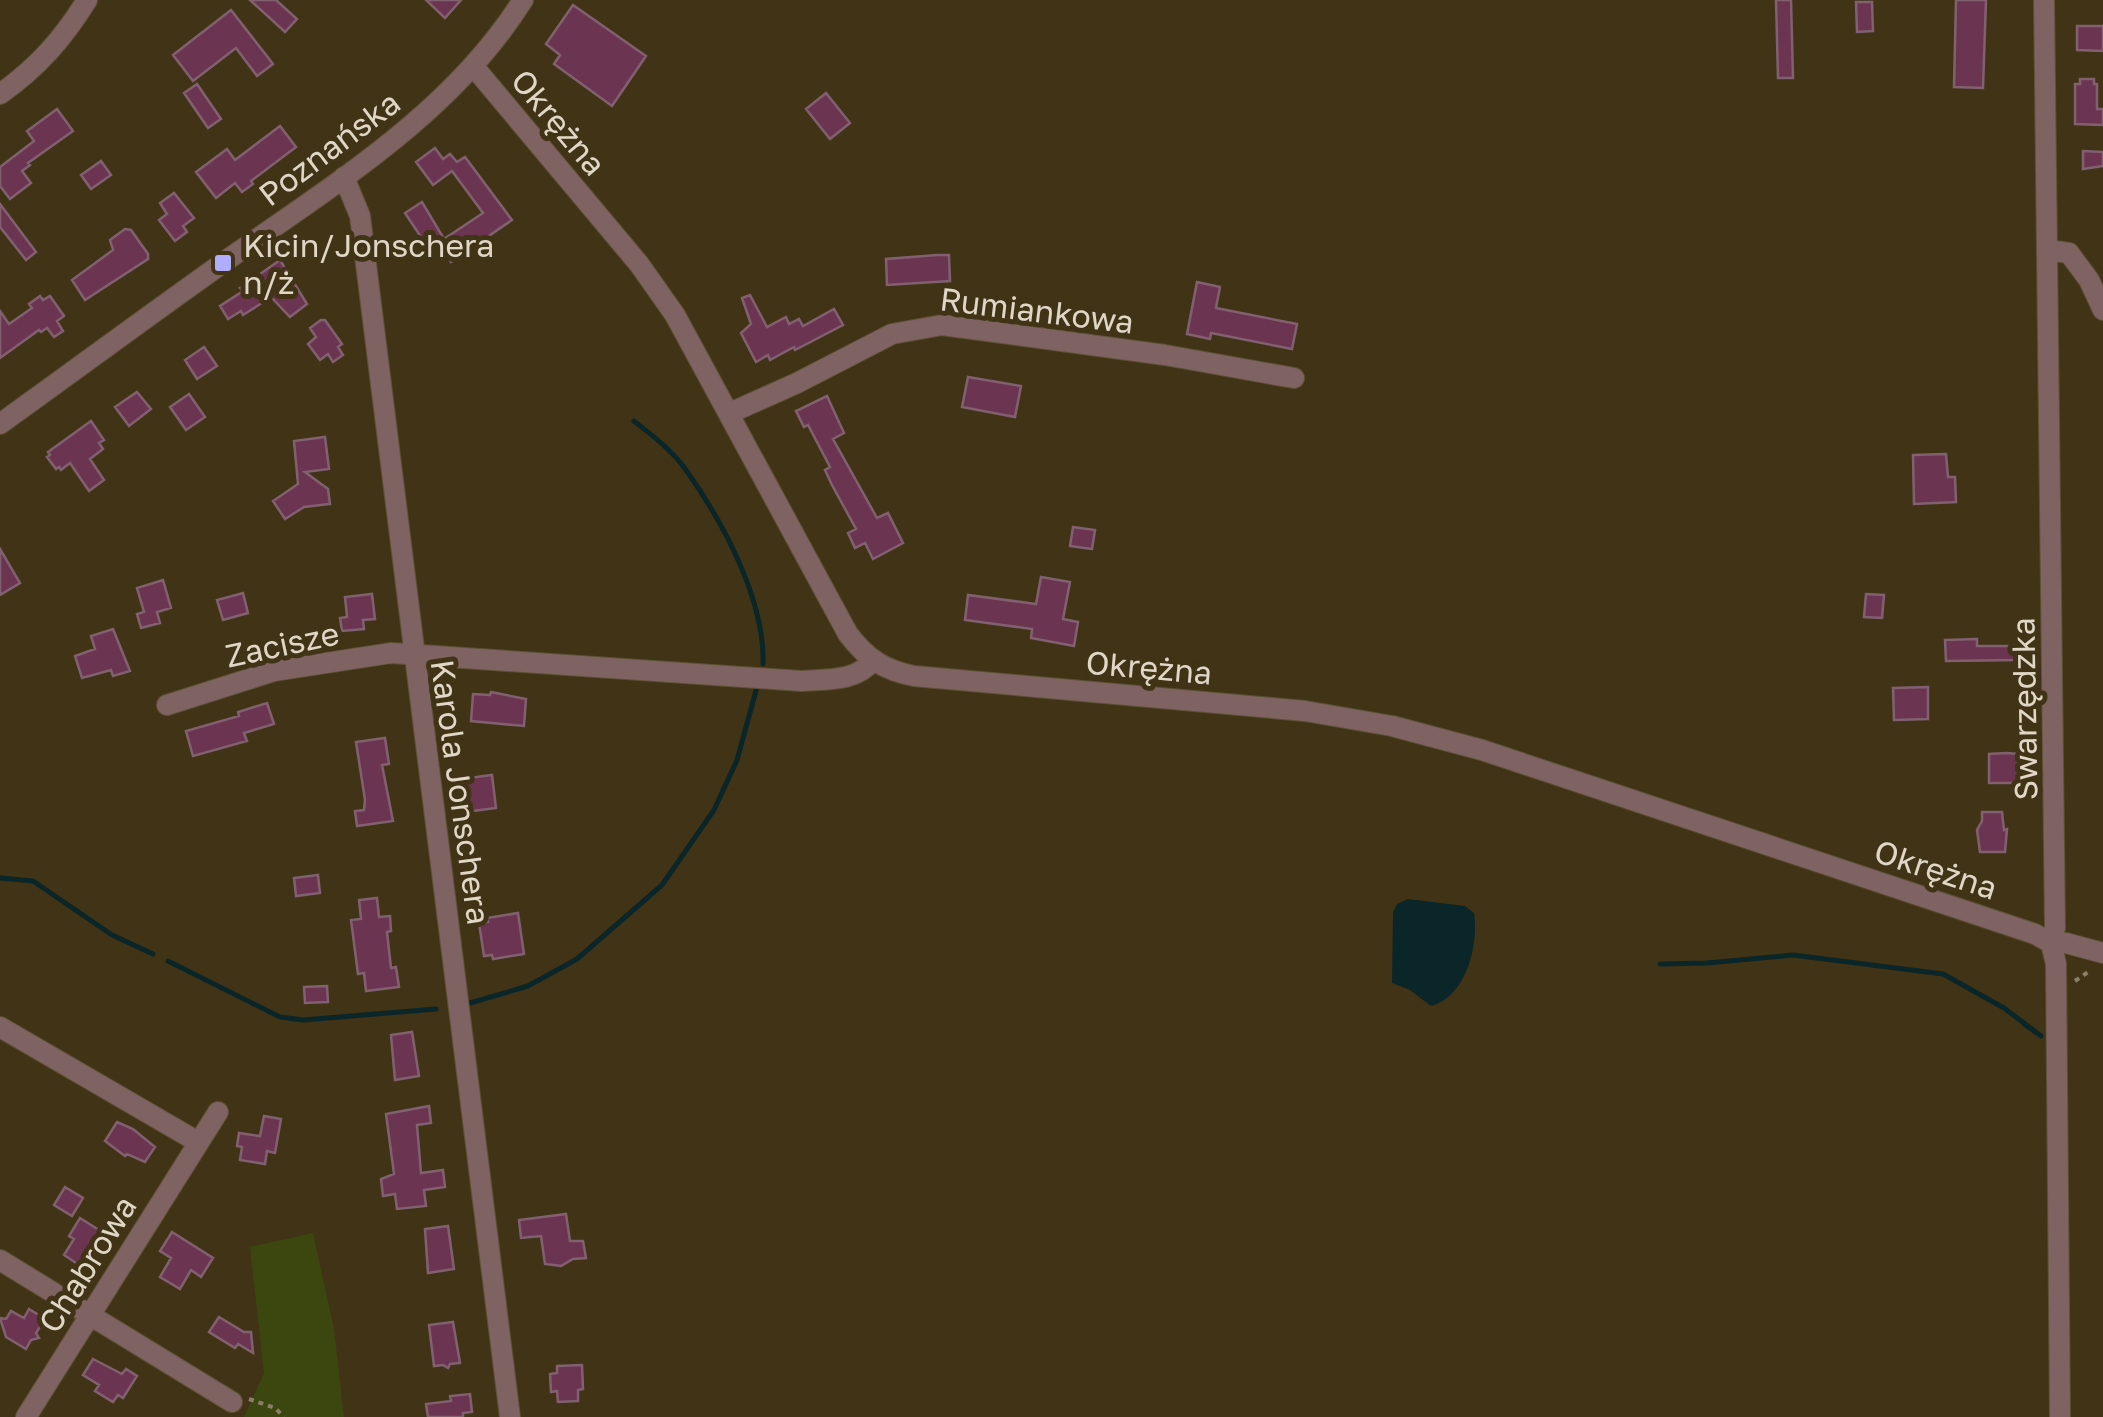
<svg xmlns="http://www.w3.org/2000/svg" width="2103" height="1417" font-family="'Golos Text',sans-serif">
<style>
.green{fill:#3b470f}
.water{fill:#0a2629}
.lines{fill:none;stroke-linecap:round;stroke-linejoin:round}
.stream{stroke:#0a2629;stroke-width:5}
.building{fill:#6b3552;stroke:#816070;stroke-width:2.5}
.minor-casing{stroke:#5e5136;stroke-width:22}
.path{stroke:#8a7f68;stroke-width:4;stroke-dasharray:5 5;stroke-linecap:butt}
.minor{stroke:#7f6262;stroke-width:20}
.poi-dot{fill:#b0aefa;stroke:#413316;stroke-width:4}
.labels{text-anchor:middle;dominant-baseline:central;stroke-width:10;stroke-linejoin:round;paint-order:stroke}
.street-label{font-size:32px;fill:#e0d7c7;stroke:#413316}
.poi-label{font-size:32px;fill:#e0d7c7;stroke:#413316;text-anchor:start}
</style>
<rect width="100%" height="100%" fill="#413316"/>
<!-- green -->
<path class="green" d="M 313,1233 L 334,1329 L 344,1417 L 244,1417 L 264,1373 L 250,1247 Z"/>
<!-- water -->
<path class="water" d="M 1408,899 L 1465,906 L 1474,913 C 1479,945 1466,997 1431,1006 L 1410,990 L 1392,983 L 1393,912 L 1397,904 Z"/>
<g class="lines">
<!-- stream -->
<path class="stream" d="M 634,421 C 653,436 672,450 686,470 C 723,522 765,600 763,664
M 0,878 L 33,881 L 112,935 L 153,954
M 168,961 L 280,1017 L 303,1020 L 436,1009
M 1660,964 L 1707,963 L 1793,955 L 1943,974 L 2004,1008 L 2041,1036 L 2024,1024
M 470,1003 L 528,986 L 577,959 L 662,885 L 714,810 L 737,760 L 757,687"/>
</g>
<!-- building -->
<path class="building" d="M 250,0 L 276,0 L 297,19 L 285,32 Z
M 426,0 L 461,0 L 445,18 Z
M 1776,0 L 1791,0 L 1793,78 L 1778,78 Z
M 1956,0 L 1986,0 L 1983,88 L 1954,87 Z
M 1856,2 L 1872,2 L 1873,31 L 1857,32 Z
M 573,5 L 646,56 L 612,106 L 554,64 L 560,55 L 546,44 Z
M 231,10 L 273,64 L 257,76 L 236,48 L 193,81 L 173,55 Z
M 2077,26 L 2103,26 L 2103,51 L 2077,50 Z
M 2080,79 L 2094,79 L 2094,84 L 2097,84 L 2097,109 L 2103,109 L 2103,125 L 2075,124 L 2075,84 L 2080,84 Z
M 197,84 L 221,119 L 208,128 L 184,93 Z
M 826,93 L 850,123 L 830,139 L 806,109 Z
M 57,109 L 73,131 L 28,163 L 30,165 L 22,171 L 31,183 L 10,199 L 0,186 L 0,167 L 34,141 L 27,131 Z
M 280,126 L 296,147 L 251,181 L 253,184 L 242,192 L 235,183 L 216,198 L 196,172 L 227,149 L 235,160 Z
M 435,148 L 443,159 L 450,154 L 457,162 L 465,157 L 512,220 L 451,262 L 439,243 L 429,249 L 405,213 L 422,202 L 444,239 L 483,213 L 452,171 L 433,185 L 416,162 Z
M 2083,151 L 2103,152 L 2103,166 L 2083,169 Z
M 101,161 L 111,175 L 91,189 L 81,175 Z
M 174,193 L 194,218 L 183,226 L 187,232 L 175,241 L 159,220 L 167,214 L 160,203 Z
M 0,204 L 36,252 L 26,260 L 0,227 Z
M 125,229 L 131,230 L 148,254 L 148,259 L 85,300 L 72,280 L 113,250 L 110,240 Z
M 937,255 L 949,255 L 950,281 L 887,285 L 886,259 Z
M 280,260 L 307,304 L 290,317 L 271,297 L 243,315 L 241,311 L 228,319 L 220,306 L 243,291 L 240,288 Z
M 1197,282 L 1220,287 L 1216,308 L 1297,324 L 1292,349 L 1211,333 L 1210,339 L 1187,334 Z
M 750,295 L 767,327 L 786,317 L 789,324 L 799,319 L 803,326 L 834,309 L 843,325 L 795,350 L 794,347 L 770,360 L 768,355 L 756,362 L 741,333 L 751,324 L 742,298 Z
M 40,296 L 43,300 L 50,296 L 64,316 L 57,321 L 63,331 L 54,337 L 47,328 L 41,332 L 39,330 L 0,358 L 0,311 L 9,324 L 32,308 L 29,304 Z
M 321,320 L 325,320 L 342,344 L 338,347 L 343,355 L 333,362 L 328,354 L 320,360 L 308,344 L 316,337 L 310,328 Z
M 204,347 L 217,366 L 197,379 L 185,360 Z
M 968,377 L 1021,386 L 1015,417 L 962,407 Z
M 137,392 L 151,409 L 129,426 L 115,407 Z
M 189,394 L 205,417 L 186,430 L 170,407 Z
M 827,396 L 844,433 L 833,439 L 877,518 L 888,513 L 903,543 L 873,559 L 865,543 L 855,548 L 848,533 L 856,529 L 832,485 L 825,470 L 830,467 L 808,425 L 804,427 L 796,411 Z
M 91,421 L 104,440 L 99,443 L 103,449 L 90,459 L 104,480 L 89,491 L 70,463 L 61,470 L 59,467 L 56,469 L 47,457 L 50,455 L 48,452 Z
M 325,437 L 329,469 L 305,472 L 328,489 L 330,504 L 304,507 L 285,519 L 273,501 L 298,484 L 294,441 Z
M 1946,454 L 1948,477 L 1955,477 L 1956,502 L 1914,504 L 1913,455 Z
M 1073,527 L 1095,530 L 1092,549 L 1070,546 Z
M 0,549 L 20,583 L 0,595 Z
M 1041,577 L 1070,582 L 1063,619 L 1078,622 L 1074,646 L 1031,638 L 1032,629 L 965,620 L 968,595 L 1036,604 Z
M 163,580 L 171,608 L 157,612 L 160,623 L 141,628 L 137,614 L 144,612 L 137,588 Z
M 243,593 L 248,613 L 223,620 L 217,600 Z
M 372,594 L 375,619 L 363,620 L 364,629 L 342,631 L 340,618 L 347,617 L 345,597 Z
M 1866,594 L 1884,595 L 1882,618 L 1864,617 Z
M 113,629 L 130,671 L 113,676 L 111,670 L 82,678 L 75,656 L 95,649 L 91,636 Z
M 1977,639 L 1977,646 L 2020,646 L 2020,660 L 1946,661 L 1945,640 Z
M 1928,687 L 1928,719 L 1894,720 L 1893,688 Z
M 491,692 L 526,699 L 524,726 L 471,721 L 473,694 L 490,695 Z
M 267,703 L 274,724 L 244,733 L 247,741 L 193,756 L 186,731 L 239,716 L 238,712 Z
M 385,738 L 389,764 L 382,765 L 393,821 L 357,826 L 355,811 L 364,810 L 365,800 L 356,742 Z
M 2007,753 L 2017,754 L 2018,783 L 1989,783 L 1989,754 Z
M 492,775 L 496,808 L 465,812 L 461,779 Z
M 1982,812 L 2002,812 L 2004,830 L 2007,829 L 2005,852 L 1980,852 L 1977,830 L 1982,821 Z
M 318,875 L 320,893 L 296,896 L 294,878 Z
M 377,898 L 379,917 L 390,916 L 391,931 L 387,932 L 391,968 L 396,967 L 399,987 L 366,991 L 364,973 L 358,974 L 351,920 L 361,919 L 359,900 Z
M 518,913 L 524,954 L 493,959 L 492,955 L 484,956 L 479,923 L 488,922 L 487,918 Z
M 327,986 L 328,1002 L 305,1003 L 304,987 Z
M 412,1032 L 419,1076 L 395,1080 L 391,1035 Z
M 429,1106 L 431,1123 L 417,1125 L 421,1173 L 443,1170 L 445,1187 L 424,1190 L 426,1206 L 397,1209 L 395,1194 L 383,1196 L 381,1179 L 394,1174 L 386,1114 Z
M 264,1116 L 281,1119 L 275,1153 L 267,1151 L 265,1164 L 240,1160 L 242,1147 L 237,1146 L 239,1133 L 260,1136 Z
M 117,1122 L 133,1129 L 155,1147 L 145,1162 L 127,1154 L 125,1156 L 105,1141 Z
M 65,1187 L 83,1198 L 72,1216 L 54,1205 Z
M 566,1214 L 570,1241 L 583,1241 L 586,1258 L 573,1259 L 561,1266 L 545,1264 L 541,1236 L 521,1238 L 519,1220 Z
M 80,1218 L 105,1234 L 94,1251 L 89,1249 L 79,1265 L 64,1255 L 74,1239 L 69,1236 Z
M 448,1226 L 454,1269 L 428,1273 L 425,1229 Z
M 172,1232 L 213,1258 L 201,1277 L 191,1270 L 180,1289 L 160,1277 L 171,1258 L 160,1251 Z
M 29,1309 L 45,1319 L 36,1333 L 39,1338 L 31,1340 L 26,1349 L 6,1337 L 0,1318 L 6,1319 L 11,1311 L 24,1318 Z
M 219,1317 L 244,1332 L 251,1332 L 253,1353 L 238,1344 L 235,1348 L 209,1332 Z
M 453,1322 L 460,1363 L 450,1364 L 448,1368 L 443,1365 L 434,1366 L 429,1325 Z
M 93,1359 L 122,1374 L 126,1369 L 137,1376 L 123,1398 L 118,1395 L 113,1402 L 95,1391 L 99,1385 L 83,1375 Z
M 582,1365 L 583,1389 L 578,1390 L 578,1401 L 558,1402 L 557,1391 L 551,1392 L 550,1374 L 557,1373 L 557,1366 Z
M 470,1394 L 472,1412 L 463,1413 L 463,1417 L 428,1417 L 426,1404 L 451,1401 L 450,1396 Z"/>
<g class="lines">
<!-- minor casing -->
<g class="minor-casing">
<path id="minor" d="M 2044,0 L 2055,928 L 2051,943 L 2056,964 L 2060,1417
M 474,67 L 639,264 L 675,315 L 848,634 C 867,659 884,670 914,676 L 1305,711 L 1392,726 L 1482,750 L 2035,934 L 2051,943 L 2066,943 L 2103,953
M 0,94 C 37,68 63,39 87,0
M 344,177 L 360,216 L 510,1417
M 2048,250 L 2069,253 L 2089,280 L 2103,310
M 730,413 L 797,383 L 892,334 L 942,325 L 1165,355 L 1294,378
M 0,424 C 78,368 156,310 234,255 C 339,181 453,111 523,0
M 167,705 L 274,671 L 391,653 L 801,681 C 826,679 856,682 872,661
M 0,1027 L 198,1142
M 0,1260 L 232,1402
M 26,1417 L 218,1112"/>
</g>
<!-- path -->
<path class="path" d="M 2075,981 L 2091,970
M 249,1399 L 275,1408 L 284,1417"/>
<!-- minor -->
<use href="#minor" class="minor"/>
</g>
<!-- markers -->
<rect class="poi-dot" x="213" y="253" width="20" height="20" rx="5"/>
<g class="labels">
<!-- street labels -->
<g class="street-label">
<text transform="translate(559 122) rotate(50)">Okrężna</text>
<text transform="translate(329 148) rotate(-37)">Poznańska</text>
<text transform="translate(1037 310) rotate(7)">Rumiankowa</text>
<text transform="translate(282 644) rotate(-12)">Zacisze</text>
<text transform="translate(1149 667) rotate(5)">Okrężna</text>
<text transform="translate(2024 709) rotate(-91)">Swarzędzka</text>
<text transform="translate(461 792) rotate(82)">Karola Jonschera</text>
<text transform="translate(1936 869) rotate(18)">Okrężna</text>
<text transform="translate(87 1264) rotate(-58)">Chabrowa</text>
</g>
<!-- poi labels -->
<g class="poi-label">
<text x="243" y="245">Kicin/Jonschera<tspan x="243" dy="37">n/ż</tspan></text>
</g>
</g>
</svg>
